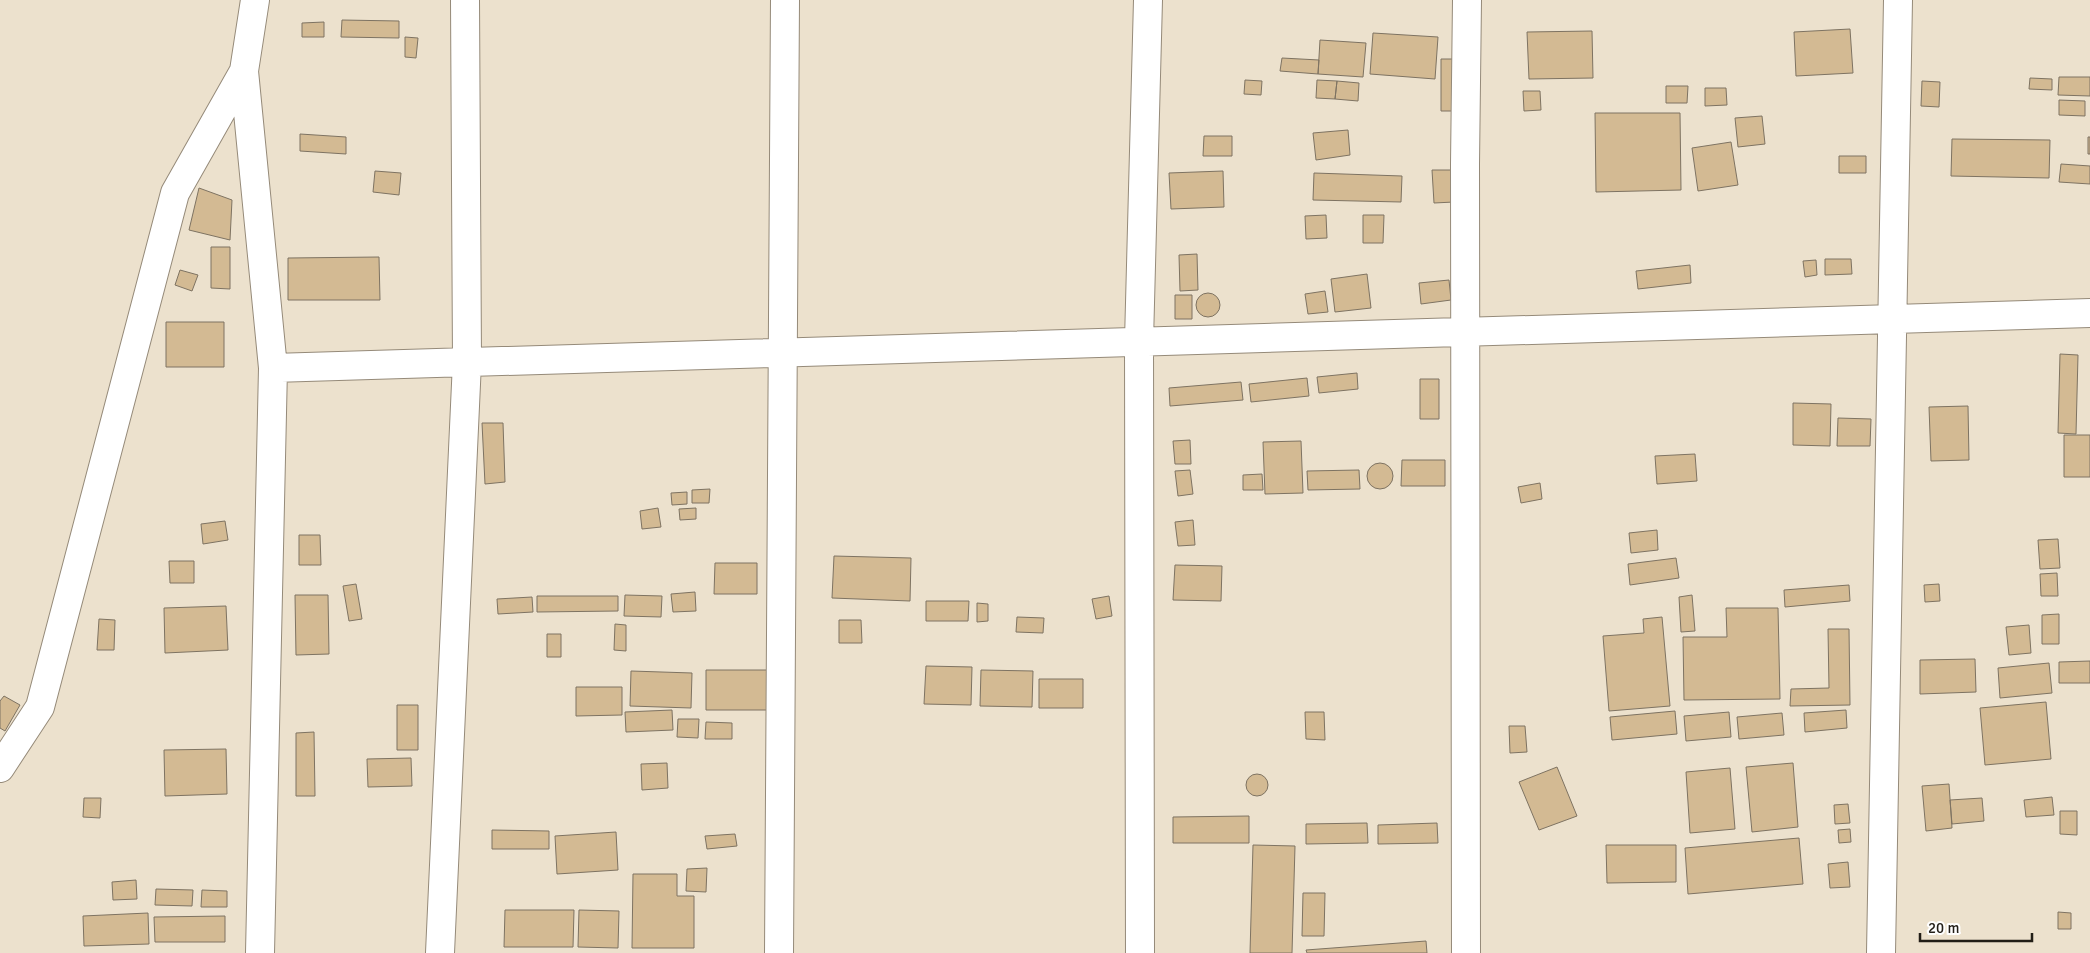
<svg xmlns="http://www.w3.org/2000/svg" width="2090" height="953" font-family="Signika,sans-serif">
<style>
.building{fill:#d3ba93;stroke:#7e7362}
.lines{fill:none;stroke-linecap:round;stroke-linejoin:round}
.street-casing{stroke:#958a79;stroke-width:30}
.street{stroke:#fff;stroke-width:28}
</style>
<rect width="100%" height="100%" fill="#ece1cd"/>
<!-- building -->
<path class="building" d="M 342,20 L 399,21 L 399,38 L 341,37 Z
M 324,22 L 324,37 L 302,37 L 302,23 Z
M 1850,29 L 1853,73 L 1796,76 L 1794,32 Z
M 1592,31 L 1593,78 L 1529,79 L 1527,32 Z
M 1373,33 L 1438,37 L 1435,79 L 1370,74 Z
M 405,37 L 418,38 L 416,58 L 405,57 Z
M 1320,40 L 1366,43 L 1363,77 L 1318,74 Z
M 1282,58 L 1319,60 L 1318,74 L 1280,71 Z
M 1441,59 L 1458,59 L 1457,111 L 1441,111 Z
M 2059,77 L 2090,77 L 2090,96 L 2058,95 Z
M 2030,78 L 2052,79 L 2052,90 L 2029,89 Z
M 1245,80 L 1262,81 L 1261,95 L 1244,94 Z
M 1317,80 L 1337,81 L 1335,99 L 1316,98 Z
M 1337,81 L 1359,83 L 1358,101 L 1335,99 Z
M 1922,81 L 1940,82 L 1939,107 L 1921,106 Z
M 1666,86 L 1688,86 L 1687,103 L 1666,103 Z
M 1705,88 L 1726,88 L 1727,105 L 1705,106 Z
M 1523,91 L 1540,91 L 1541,110 L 1524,111 Z
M 2059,100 L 2085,101 L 2085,116 L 2059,115 Z
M 1595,113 L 1680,113 L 1681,190 L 1596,192 Z
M 1762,116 L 1765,144 L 1738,147 L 1735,118 Z
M 1348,130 L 1350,155 L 1316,160 L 1313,133 Z
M 300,134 L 346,137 L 346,154 L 300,151 Z
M 1204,136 L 1232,136 L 1232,156 L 1203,156 Z
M 2088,137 L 2090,137 L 2090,154 L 2088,154 Z
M 1952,139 L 2050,140 L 2049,178 L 1951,176 Z
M 1731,142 L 1738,185 L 1698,191 L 1692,148 Z
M 1839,156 L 1866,156 L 1866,173 L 1839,173 Z
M 2061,164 L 2090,166 L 2090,184 L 2059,182 Z
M 1432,170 L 1452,170 L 1454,202 L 1434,203 Z
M 375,171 L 401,173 L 399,195 L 373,192 Z
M 1223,171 L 1224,207 L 1171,209 L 1169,173 Z
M 1314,173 L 1402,176 L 1401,202 L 1313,200 Z
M 199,188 L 232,200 L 230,240 L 189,230 Z
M 1326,215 L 1327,238 L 1306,239 L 1305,216 Z
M 1363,215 L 1384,215 L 1383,243 L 1363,243 Z
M 211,247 L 230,247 L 230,289 L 211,288 Z
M 1197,254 L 1198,290 L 1180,291 L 1179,255 Z
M 379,257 L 380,300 L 288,300 L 288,258 Z
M 1825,259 L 1851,259 L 1852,274 L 1825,275 Z
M 1816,260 L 1817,275 L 1805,277 L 1803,261 Z
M 1690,265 L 1691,283 L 1638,289 L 1636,271 Z
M 180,270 L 198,275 L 192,291 L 175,285 Z
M 1367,274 L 1371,308 L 1335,312 L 1331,279 Z
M 1449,280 L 1451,300 L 1421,304 L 1419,283 Z
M 1325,291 L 1328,312 L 1308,314 L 1305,294 Z
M1196 305a12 12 0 1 1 24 0a12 12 0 1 1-24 0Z
M 1175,295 L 1192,295 L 1192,319 L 1175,319 Z
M 166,322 L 224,322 L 224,367 L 166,367 Z
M 2060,354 L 2078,355 L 2076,434 L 2058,433 Z
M 1357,373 L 1358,389 L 1319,393 L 1317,377 Z
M 1307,378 L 1309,396 L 1251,402 L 1249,384 Z
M 1420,379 L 1439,379 L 1439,419 L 1420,419 Z
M 1241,382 L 1243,400 L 1170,406 L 1169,388 Z
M 1793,403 L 1831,404 L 1830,446 L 1793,445 Z
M 1968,406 L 1969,460 L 1931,461 L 1929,407 Z
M 1838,418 L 1871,419 L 1870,446 L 1837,446 Z
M 482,423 L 503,423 L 505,482 L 485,484 Z
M 2064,435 L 2090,435 L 2090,477 L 2064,477 Z
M 1190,440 L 1191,464 L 1175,464 L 1173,441 Z
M 1301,441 L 1303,493 L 1265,494 L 1263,442 Z
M 1695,454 L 1697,481 L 1657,484 L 1655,456 Z
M 1402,460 L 1445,460 L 1445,486 L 1401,486 Z
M1367 476a13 13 0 1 1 26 0a13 13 0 1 1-26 0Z
M 1190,470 L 1193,494 L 1178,496 L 1175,471 Z
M 1359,470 L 1360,489 L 1308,490 L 1307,471 Z
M 1262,474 L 1263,490 L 1243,490 L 1243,475 Z
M 1540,483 L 1542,499 L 1521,503 L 1518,487 Z
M 710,489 L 709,503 L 692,503 L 692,490 Z
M 687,492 L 687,504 L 672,505 L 671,493 Z
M 658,508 L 661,527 L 642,529 L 640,511 Z
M 696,508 L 696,519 L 680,520 L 679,509 Z
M 1193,520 L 1195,545 L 1178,546 L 1175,522 Z
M 225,521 L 228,540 L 203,544 L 201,524 Z
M 1657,530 L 1658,550 L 1631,553 L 1629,533 Z
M 299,535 L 320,535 L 321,565 L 299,565 Z
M 2058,539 L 2060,568 L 2040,569 L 2038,540 Z
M 834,556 L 911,558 L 910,601 L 832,598 Z
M 1676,558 L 1679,578 L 1630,585 L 1628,564 Z
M 169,561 L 194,561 L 194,583 L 170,583 Z
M 715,563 L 757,563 L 757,594 L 714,594 Z
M 1175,565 L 1222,566 L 1221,601 L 1173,600 Z
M 2057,573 L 2058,596 L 2041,596 L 2040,574 Z
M 356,584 L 362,619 L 349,621 L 343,586 Z
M 1939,584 L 1940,601 L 1925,602 L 1924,585 Z
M 1849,585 L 1850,601 L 1785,607 L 1784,590 Z
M 695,592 L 696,611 L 673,612 L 671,594 Z
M 295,595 L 328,595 L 329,654 L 296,655 Z
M 625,595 L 662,596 L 661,617 L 624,616 Z
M 1692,595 L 1695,631 L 1681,632 L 1679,597 Z
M 537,596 L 618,596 L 618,611 L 537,612 Z
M 1109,596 L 1112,616 L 1096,619 L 1092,599 Z
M 532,597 L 533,612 L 498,614 L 497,599 Z
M 926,601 L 969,601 L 968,621 L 926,621 Z
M 977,603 L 988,604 L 988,621 L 977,622 Z
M 226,606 L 228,650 L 165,653 L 164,608 Z
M 1726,608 L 1778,608 L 1780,699 L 1684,700 L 1683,637 L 1727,637 Z
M 2059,614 L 2059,644 L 2042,644 L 2042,615 Z
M 1017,617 L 1044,618 L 1043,633 L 1016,632 Z
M 1662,617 L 1670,706 L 1609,711 L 1603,636 L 1644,633 L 1643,619 Z
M 99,619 L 115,620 L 114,650 L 97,650 Z
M 839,620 L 861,620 L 862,643 L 839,643 Z
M 615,624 L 626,625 L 626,651 L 614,650 Z
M 2029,625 L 2031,653 L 2009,655 L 2006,627 Z
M 1828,629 L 1849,629 L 1850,705 L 1790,706 L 1791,689 L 1829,688 Z
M 547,634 L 561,634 L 561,657 L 547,657 Z
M 1975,659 L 1976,692 L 1920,694 L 1920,660 Z
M 2090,661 L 2090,683 L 2059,683 L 2059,662 Z
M 2049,663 L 2052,693 L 2000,698 L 1998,668 Z
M 926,666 L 972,667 L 971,705 L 924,704 Z
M 706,670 L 774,670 L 774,710 L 706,710 Z
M 981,670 L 1033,671 L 1032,707 L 980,706 Z
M 631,671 L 692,673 L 691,708 L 630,706 Z
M 1039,679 L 1083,679 L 1083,708 L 1039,708 Z
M 576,687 L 622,687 L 622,715 L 576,716 Z
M 4,696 L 20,705 L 5,731 L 0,728 L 0,701 Z
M 2046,702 L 2051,759 L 1985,765 L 1980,708 Z
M 397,705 L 418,705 L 418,750 L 397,750 Z
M 672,710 L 673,730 L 626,732 L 625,712 Z
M 1846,710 L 1847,728 L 1805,732 L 1804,713 Z
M 1675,711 L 1677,734 L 1612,740 L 1610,717 Z
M 1305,712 L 1324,712 L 1325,740 L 1306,739 Z
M 1729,712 L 1731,737 L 1686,741 L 1684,716 Z
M 1782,713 L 1784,735 L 1739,739 L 1737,717 Z
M 678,719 L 699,719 L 698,738 L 677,737 Z
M 706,722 L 732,723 L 732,739 L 705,739 Z
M 1509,726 L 1525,726 L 1527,752 L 1510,753 Z
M 314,732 L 315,796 L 296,796 L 296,733 Z
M 226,749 L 227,794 L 165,796 L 164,750 Z
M 411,758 L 412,786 L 368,787 L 367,759 Z
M 667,763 L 668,788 L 642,790 L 641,764 Z
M 1793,763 L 1798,827 L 1752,832 L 1746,767 Z
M 1557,767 L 1577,816 L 1539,830 L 1519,782 Z
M 1730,768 L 1735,829 L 1690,833 L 1686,772 Z
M1246 785a11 11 0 1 1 22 0a11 11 0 1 1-22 0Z
M 1949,784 L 1952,828 L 1926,831 L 1922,786 Z
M 2052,797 L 2054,815 L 2026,817 L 2024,800 Z
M 84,798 L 101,798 L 100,818 L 83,817 Z
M 1982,798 L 1984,821 L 1952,824 L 1950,800 Z
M 1848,804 L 1850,823 L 1835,824 L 1834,805 Z
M 2060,811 L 2077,811 L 2077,835 L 2060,834 Z
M 1249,816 L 1249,843 L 1173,843 L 1173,817 Z
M 1367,823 L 1368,843 L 1306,844 L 1306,824 Z
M 1437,823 L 1438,843 L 1378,844 L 1378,825 Z
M 1850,829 L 1851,842 L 1839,843 L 1838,830 Z
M 492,830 L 549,831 L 549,849 L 492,849 Z
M 616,832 L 618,870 L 557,874 L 555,836 Z
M 735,834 L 737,846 L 707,849 L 705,836 Z
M 1799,838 L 1803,884 L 1688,894 L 1685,848 Z
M 1253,845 L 1295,846 L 1292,953 L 1250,953 Z
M 1606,845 L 1676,845 L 1676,882 L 1607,883 Z
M 1848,862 L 1850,887 L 1830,888 L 1828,864 Z
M 707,868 L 706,892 L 686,891 L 687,869 Z
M 633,874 L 677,874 L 677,896 L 694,896 L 694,948 L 632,948 Z
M 136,880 L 137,899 L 113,900 L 112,882 Z
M 156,889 L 193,890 L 192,906 L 155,905 Z
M 202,890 L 227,891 L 227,907 L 201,907 Z
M 1303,893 L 1325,893 L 1324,936 L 1302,936 Z
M 505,910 L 574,910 L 573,947 L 504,947 Z
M 579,910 L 619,911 L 618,948 L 578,947 Z
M 2058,912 L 2071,913 L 2071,929 L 2058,929 Z
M 148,913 L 149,944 L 84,946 L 83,916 Z
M 225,916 L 225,942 L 155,942 L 154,917 Z
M 1426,941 L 1427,953 L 1307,953 L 1306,950 Z"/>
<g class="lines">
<!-- street casing -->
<g class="street-casing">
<path id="street" d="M 255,0 L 244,71 L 273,368 L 260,953
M 273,368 L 2090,313
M 0,768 L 40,707 L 175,193 L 244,71
M 440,953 L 467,362 L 465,0
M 779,953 L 785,0
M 1140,953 L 1139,341 L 1148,0
M 1466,953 L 1465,164 L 1467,0
M 1881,953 L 1898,0"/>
</g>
<!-- street -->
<use href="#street" class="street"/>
</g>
<!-- scale -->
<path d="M1920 933v8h112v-8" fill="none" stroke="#221e17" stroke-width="2.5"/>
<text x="1928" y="933" font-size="15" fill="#221e17" stroke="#ffffff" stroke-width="4" paint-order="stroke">20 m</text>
</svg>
